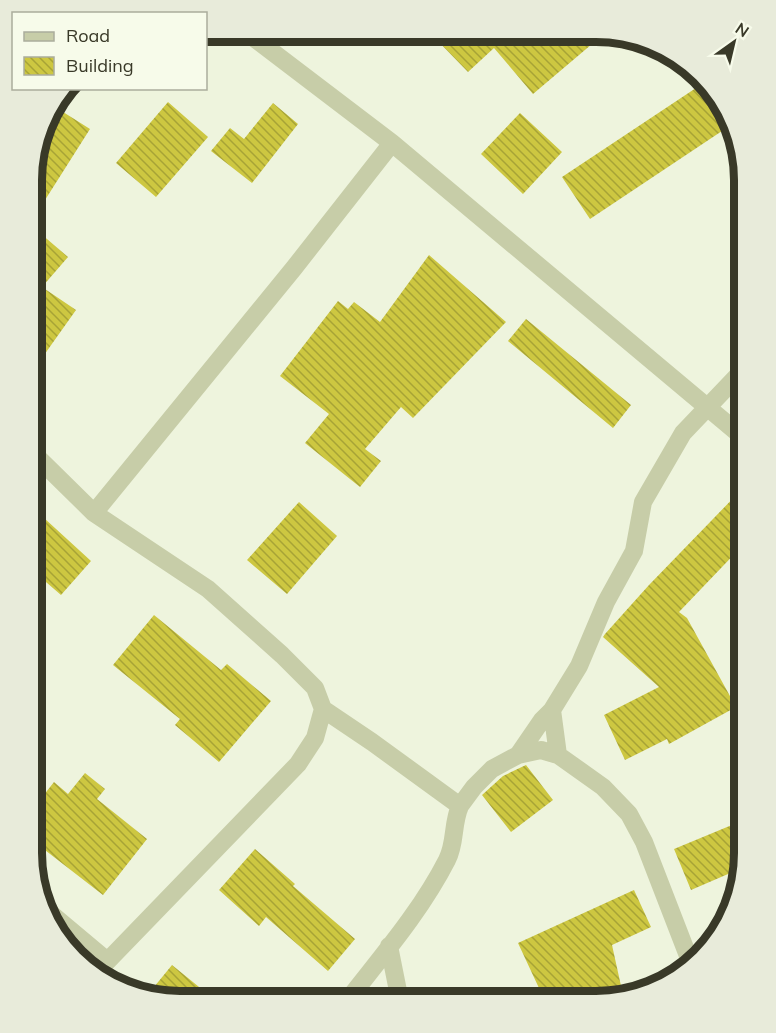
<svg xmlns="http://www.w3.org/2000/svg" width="776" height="1033" font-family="Mulish,sans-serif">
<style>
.building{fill:url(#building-back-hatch)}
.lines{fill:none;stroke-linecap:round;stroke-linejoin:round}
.minor{stroke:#c7cda8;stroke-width:18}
.rim{fill:none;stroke:#393928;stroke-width:8}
</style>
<defs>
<pattern id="building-back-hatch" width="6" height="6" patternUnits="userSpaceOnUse" patternTransform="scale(1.5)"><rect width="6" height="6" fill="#cdc741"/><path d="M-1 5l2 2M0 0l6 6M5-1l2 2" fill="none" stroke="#a7a336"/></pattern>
</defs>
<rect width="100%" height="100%" fill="#eef4dd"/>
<!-- building -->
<path class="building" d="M 605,33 L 533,94 L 494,48 L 468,72 L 432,35 Z
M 702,84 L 729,114 L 731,125 L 590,219 L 562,177 Z
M 168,102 L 208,137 L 156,197 L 116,163 Z
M 273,103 L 298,124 L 252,183 L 211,151 L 230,128 L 244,139 Z
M 52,105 L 90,129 L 33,219 L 33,161 Z
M 520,113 L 562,152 L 523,194 L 481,154 Z
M 33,227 L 68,257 L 42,287 L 76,310 L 32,372 Z
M 429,255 L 506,322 L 413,418 L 401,407 L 365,449 L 381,461 L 360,487 L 305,443 L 329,414 L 280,376 L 338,301 L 348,309 L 354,302 L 380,322 Z
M 526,319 L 631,405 L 613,428 L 508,341 Z
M 744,487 L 744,544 L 679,612 L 687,618 L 736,707 L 669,744 L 667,739 L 625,760 L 604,715 L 659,687 L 603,637 L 605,634 L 649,585 Z
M 299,502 L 337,536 L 287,594 L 247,560 Z
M 32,507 L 91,561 L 61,595 L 39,576 L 32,576 Z
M 154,615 L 221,670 L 227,664 L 271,701 L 219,762 L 175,725 L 180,719 L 113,665 Z
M 526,765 L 553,800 L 511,832 L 482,795 L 503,776 Z
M 85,773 L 105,789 L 97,799 L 147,839 L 103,895 L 32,840 L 32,810 L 54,782 L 68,794 Z
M 744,820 L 744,863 L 742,868 L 691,890 L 674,849 Z
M 255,849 L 295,884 L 293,886 L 355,939 L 328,971 L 266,917 L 259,926 L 219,890 Z
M 634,890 L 651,927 L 612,945 L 623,995 L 596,1001 L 545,1001 L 518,943 Z
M 172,965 L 215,1000 L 171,1000 L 154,987 Z"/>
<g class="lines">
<!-- minor -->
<path class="minor" d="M 254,38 L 392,143 L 744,438
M 32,452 L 94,513
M 323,709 L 372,742 L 460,806 L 474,787 L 492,769 L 518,755 L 541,750 L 558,755 L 603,787 L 629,814 L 644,842 L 690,961
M 518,755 L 542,720 L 552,710
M 558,755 L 552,710 L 579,666 L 606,602 L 634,551 L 643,502 L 683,433 L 744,369
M 44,908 L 106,960
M 389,946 L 400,1001
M 95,974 L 298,764 L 315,738 L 323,709 L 315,688 L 282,655 L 208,589 L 94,513 L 294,268 L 392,143
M 347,1001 C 382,956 421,911 447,860 C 456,843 452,824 460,806"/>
</g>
<!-- crop -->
<path d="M0 0H776V1033H0ZM180 42H596A138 138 0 0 1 734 180V853A138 138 0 0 1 596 991H180A138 138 0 0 1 42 853V180A138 138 0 0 1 180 42Z" fill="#e8ebda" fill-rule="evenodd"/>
<path class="rim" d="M180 42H596A138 138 0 0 1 734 180V853A138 138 0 0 1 596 991H180A138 138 0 0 1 42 853V180A138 138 0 0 1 180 42Z"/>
<!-- legend -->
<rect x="12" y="12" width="195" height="78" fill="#f7fbea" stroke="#abad9c" stroke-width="1.5"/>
<rect x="24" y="32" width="30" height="9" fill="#c7cda8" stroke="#abad9c" stroke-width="1.5"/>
<text x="66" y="42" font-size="18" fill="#393928">Road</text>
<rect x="24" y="57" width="30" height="18" fill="url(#building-back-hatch)" stroke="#abad9c" stroke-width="1.5"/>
<text x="66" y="72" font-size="18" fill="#393928">Building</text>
<!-- north arrow -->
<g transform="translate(734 42) rotate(34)" stroke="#f7fbea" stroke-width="4.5" paint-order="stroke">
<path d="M0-4.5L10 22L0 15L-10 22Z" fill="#393928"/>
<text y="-9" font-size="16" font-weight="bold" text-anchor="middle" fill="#393928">N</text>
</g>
</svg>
